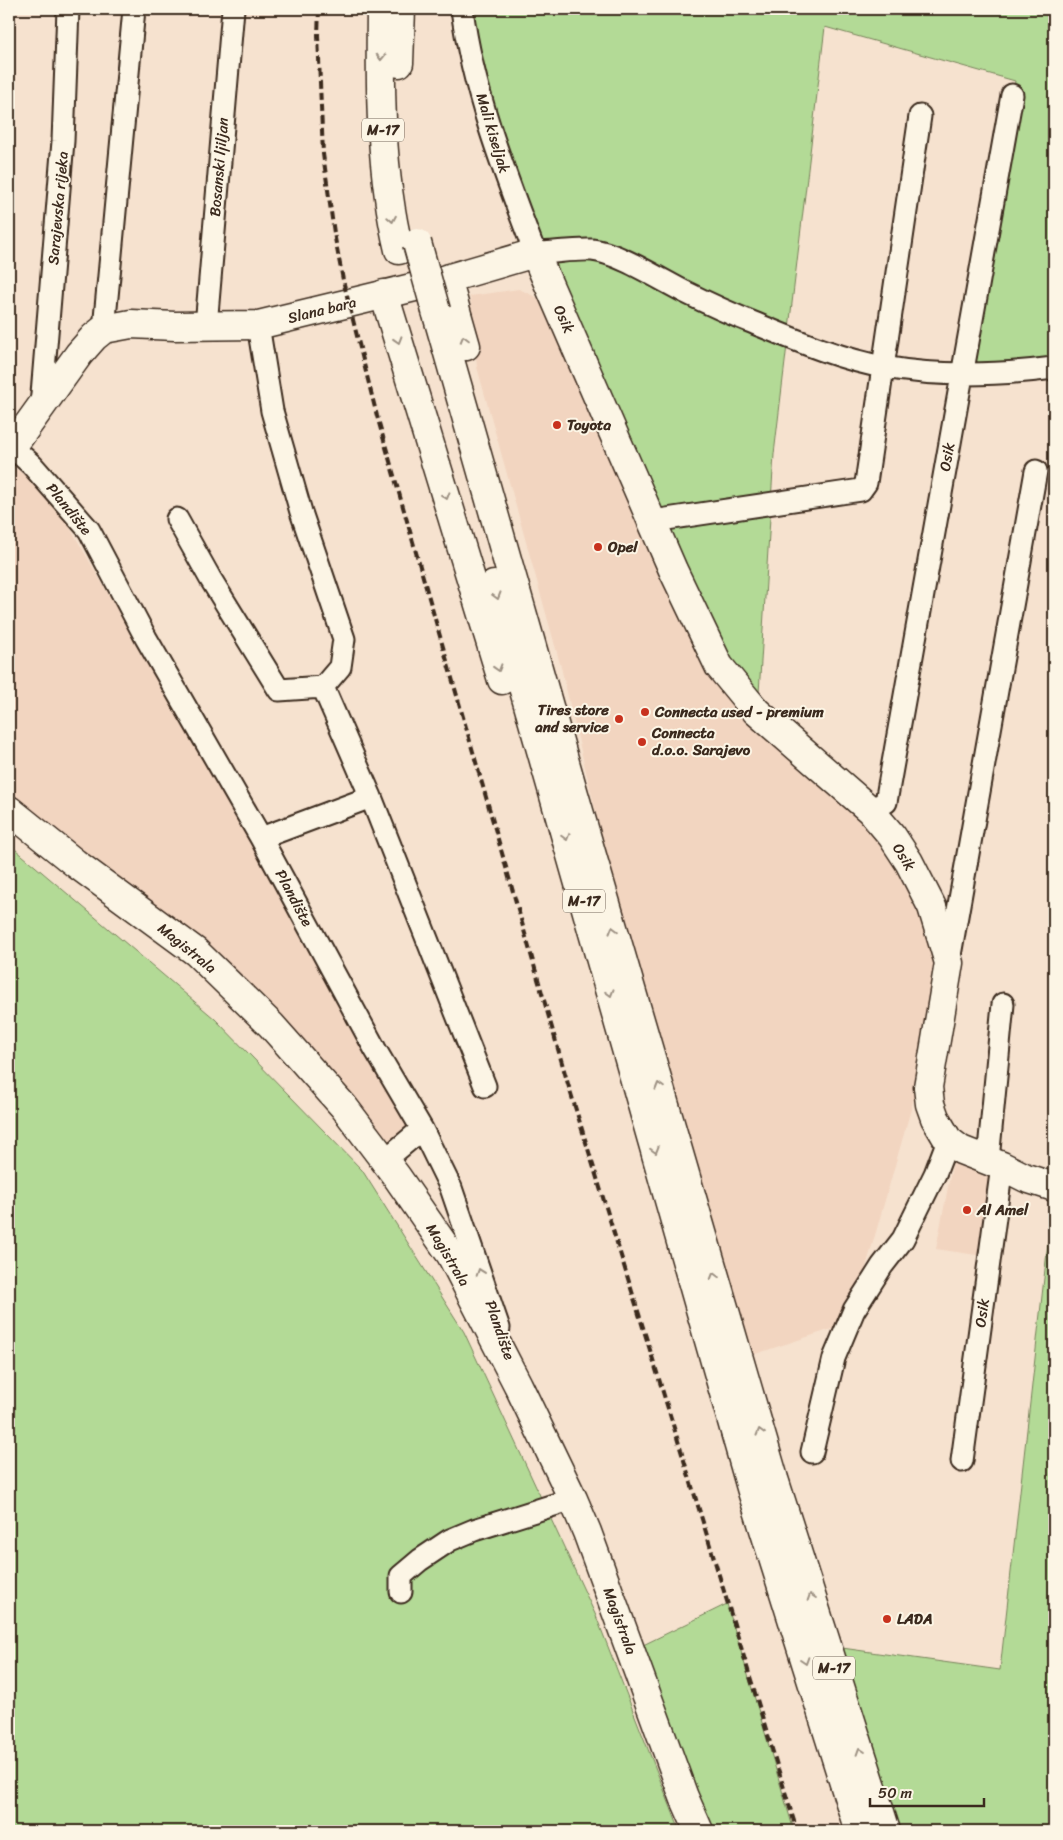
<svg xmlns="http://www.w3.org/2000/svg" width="1063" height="1840" font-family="Sriracha,sans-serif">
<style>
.built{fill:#f2d5c0}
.green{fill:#b3da96;stroke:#77825a}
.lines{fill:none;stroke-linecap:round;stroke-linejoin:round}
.minor-casing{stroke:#3b2a1e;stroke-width:25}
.major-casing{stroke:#3b2a1e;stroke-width:31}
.highway-casing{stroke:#3b2a1e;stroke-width:31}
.minor{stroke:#fcf5e5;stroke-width:21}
.major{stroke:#fcf5e5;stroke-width:28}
.highway{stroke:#fcf5e5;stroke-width:28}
.rail{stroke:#3b2a1e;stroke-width:4;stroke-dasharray:8 4;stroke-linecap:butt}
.highway-bridge-casing{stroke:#3b2a1e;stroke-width:31;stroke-linecap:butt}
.highway-bridge{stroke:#fcf5e5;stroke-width:28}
.oneway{stroke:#9c9082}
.poi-dot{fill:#c8321e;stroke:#fcf5e5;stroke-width:2}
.labels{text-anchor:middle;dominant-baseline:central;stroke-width:4;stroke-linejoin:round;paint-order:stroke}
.shield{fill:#fcf5e5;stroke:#75675a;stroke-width:1}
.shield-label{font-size:14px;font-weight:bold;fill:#3b2a1e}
.street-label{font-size:15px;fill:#3b2a1e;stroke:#fcf5e5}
.poi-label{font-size:15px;font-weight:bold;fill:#3b2a1e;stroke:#fcf5e5;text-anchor:start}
</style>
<rect width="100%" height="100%" fill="#f6e2cf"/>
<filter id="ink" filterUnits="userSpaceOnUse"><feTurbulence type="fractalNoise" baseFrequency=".02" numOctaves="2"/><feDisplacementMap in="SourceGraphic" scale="10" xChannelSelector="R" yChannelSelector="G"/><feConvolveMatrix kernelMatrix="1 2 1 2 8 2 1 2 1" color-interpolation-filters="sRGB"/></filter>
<g filter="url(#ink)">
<!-- built -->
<path class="built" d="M 519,289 L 540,299 L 711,645 L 884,829 L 939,945 L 939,1011 L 850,1323 L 746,1357 L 607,859 L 561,667 L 477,367 L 470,296 Z
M 9,464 L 50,493 L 349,1010 L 415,1130 L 378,1164 L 196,952 L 9,804 Z
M 953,1161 L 997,1171 L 983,1256 L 936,1249 Z"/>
<!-- green -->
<path class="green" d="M 461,9 L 1054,9 L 1054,372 L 968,373 L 1015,81 L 825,27 L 774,454 L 758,709 L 737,689 L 535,253 Z
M 9,844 L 215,1019 L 362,1170 L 464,1332 L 596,1616 L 680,1831 L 9,1831 Z
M 1054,1189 L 1054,1831 L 894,1831 L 842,1648 L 1000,1670 Z
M 727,1604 L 794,1831 L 711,1831 L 635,1649 Z"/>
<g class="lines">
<!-- minor casing -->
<g class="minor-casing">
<path id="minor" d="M 462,9 C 473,93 505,174 535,253 C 553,253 573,249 592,250 C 617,252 661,280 685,292 C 707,303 731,314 754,323 C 793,339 842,360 884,367 C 939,377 999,375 1054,368
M 206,326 L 233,9
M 104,329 L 134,9
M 41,406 L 63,141 L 68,9
M 12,447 L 32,465 L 89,530 L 146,638 L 261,838 L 375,1049 L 422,1129 L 451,1188 L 499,1328
M 177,519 L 210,578 L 279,690 L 323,687 L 340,667 L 344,639 L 301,512 L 272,411 L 258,325
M 653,521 L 861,490 L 866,483 L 920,116
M 323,687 L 371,797 L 485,1086
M 870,810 L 886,802 L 1012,95
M 261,838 L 371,797
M 949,961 L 1036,471
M 385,1160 L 422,1129
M 988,1160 L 1003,1004
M 812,1452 L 834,1358 L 854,1310 L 882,1266 L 903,1239 L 935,1174 L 948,1140
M 962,1461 L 1002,1166
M 401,1592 L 401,1576 L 420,1560 L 450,1540 L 474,1530 L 573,1499"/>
</g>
<!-- major casing -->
<g class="major-casing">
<path id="major" d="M 9,445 L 12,447 L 79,354 L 94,337 L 104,329 L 131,324 L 175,326 L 258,325 L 436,282 L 535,253 L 673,570 L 719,666 L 756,711 L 870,810 L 892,836 L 909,862 L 932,907 L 949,963 L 928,1087 L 930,1104 L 935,1118 L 948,1140 L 961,1150 L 1002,1166 L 1026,1178 L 1054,1187
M 9,810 L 75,863 L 196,952 L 271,1025 L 344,1107 L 397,1177 L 451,1255 L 518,1385 L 573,1499 L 587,1532 L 684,1797 L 699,1831"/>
</g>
<!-- highway casing -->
<g class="highway-casing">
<path id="highway" d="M 381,9 C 380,89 380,171 399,250
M 399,63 L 401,9
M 447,279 L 466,346
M 384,294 L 502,680
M 436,311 L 574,794 L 774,1479 L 886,1831
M 494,585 L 751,1488 L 859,1831"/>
</g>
<!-- minor -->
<use href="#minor" class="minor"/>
<!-- major -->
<use href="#major" class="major"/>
<!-- highway -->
<use href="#highway" class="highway"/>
<!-- rail -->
<path class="rail" d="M 319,9 L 318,35 L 323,154 L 334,233 L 343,280 L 377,416 L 568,1084 L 691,1483 L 797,1831"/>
<!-- highway-bridge casing -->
<g class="highway-bridge-casing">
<path id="highway-bridge" d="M 417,243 L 436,311"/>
</g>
<!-- highway-bridge -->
<use href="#highway-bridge" class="highway-bridge"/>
</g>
<!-- one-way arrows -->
<defs><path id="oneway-chevron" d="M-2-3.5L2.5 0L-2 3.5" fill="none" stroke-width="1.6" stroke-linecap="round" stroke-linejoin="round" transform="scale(1.25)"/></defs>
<g class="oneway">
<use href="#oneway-chevron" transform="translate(381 57) rotate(91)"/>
<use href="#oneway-chevron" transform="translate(392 219) rotate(80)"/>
<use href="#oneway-chevron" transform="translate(464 339) rotate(-105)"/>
<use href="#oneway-chevron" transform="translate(398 340) rotate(73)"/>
<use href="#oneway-chevron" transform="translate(446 496) rotate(73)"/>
<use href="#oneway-chevron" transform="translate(497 596) rotate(74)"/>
<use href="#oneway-chevron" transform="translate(498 668) rotate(73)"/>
<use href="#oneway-chevron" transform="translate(566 837) rotate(74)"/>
<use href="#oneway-chevron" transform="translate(613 930) rotate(-106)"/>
<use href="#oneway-chevron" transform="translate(610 993) rotate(74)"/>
<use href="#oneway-chevron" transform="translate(659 1086) rotate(-106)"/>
<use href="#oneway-chevron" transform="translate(655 1150) rotate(74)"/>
<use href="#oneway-chevron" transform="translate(480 1272) rotate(-109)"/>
<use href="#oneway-chevron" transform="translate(714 1276) rotate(-106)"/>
<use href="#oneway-chevron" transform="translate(760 1432) rotate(-106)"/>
<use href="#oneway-chevron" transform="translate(811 1597) rotate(-108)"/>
<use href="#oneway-chevron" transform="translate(805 1661) rotate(72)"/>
<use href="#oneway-chevron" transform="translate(860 1751) rotate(-108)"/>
</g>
</g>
<!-- markers -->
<g class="poi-dot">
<circle cx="557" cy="425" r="5"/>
<circle cx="598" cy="547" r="5"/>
<circle cx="645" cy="712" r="5"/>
<circle cx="619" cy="719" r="5"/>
<circle cx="642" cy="742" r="5"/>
<circle cx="967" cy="1210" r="5"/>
<circle cx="887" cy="1619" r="5"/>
</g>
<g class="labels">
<!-- shield labels -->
<g class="shield">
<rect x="362" y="118.5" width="42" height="23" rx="4"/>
<rect x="563" y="889.5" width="42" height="23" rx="4"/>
<rect x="813" y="1656.5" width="42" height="23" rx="4"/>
</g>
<g class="shield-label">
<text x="383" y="130">M-17</text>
<text x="584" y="901">M-17</text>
<text x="834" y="1668">M-17</text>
</g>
<!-- street labels -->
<g class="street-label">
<text transform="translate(493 133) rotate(73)">Mali kiseljak</text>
<text transform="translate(219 167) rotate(-85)">Bosanski ljiljan</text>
<text transform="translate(58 208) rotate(-85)">Sarajevska rijeka</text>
<text transform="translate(322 310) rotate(-14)">Slana bara</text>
<text transform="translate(564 319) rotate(66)">Osik</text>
<text transform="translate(947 457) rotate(-80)">Osik</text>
<text transform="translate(69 509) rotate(51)">Plandište</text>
<text transform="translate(904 857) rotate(59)">Osik</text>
<text transform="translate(294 898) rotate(62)">Plandište</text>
<text transform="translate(187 948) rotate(39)">Magistrala</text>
<text transform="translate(448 1255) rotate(59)">Magistrala</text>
<text transform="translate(982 1313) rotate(-82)">Osik</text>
<text transform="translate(500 1330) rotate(71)">Plandište</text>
<text transform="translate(620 1621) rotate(70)">Magistrala</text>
</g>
<!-- poi labels -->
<g class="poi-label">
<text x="567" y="425">Toyota</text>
<text x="608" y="547">Opel</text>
<text x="609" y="710" text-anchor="end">Tires store<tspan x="609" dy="17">and service</tspan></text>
<text x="655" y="712">Connecta used - premium</text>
<text x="652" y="733">Connecta<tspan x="652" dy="17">d.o.o. Sarajevo</tspan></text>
<text x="977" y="1210">Al Amel</text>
<text x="897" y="1619">LADA</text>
</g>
</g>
<!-- margin -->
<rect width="1063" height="1840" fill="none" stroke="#fcf5e5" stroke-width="30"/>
<rect x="15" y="15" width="1033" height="1810" fill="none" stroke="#3b2a1e" stroke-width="2" filter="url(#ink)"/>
<!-- scale -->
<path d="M870 1798v8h114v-8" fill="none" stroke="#3b2a1e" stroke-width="2.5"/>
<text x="878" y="1798" font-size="15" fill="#3b2a1e" stroke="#fcf5e5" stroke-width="4" paint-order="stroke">50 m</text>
</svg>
